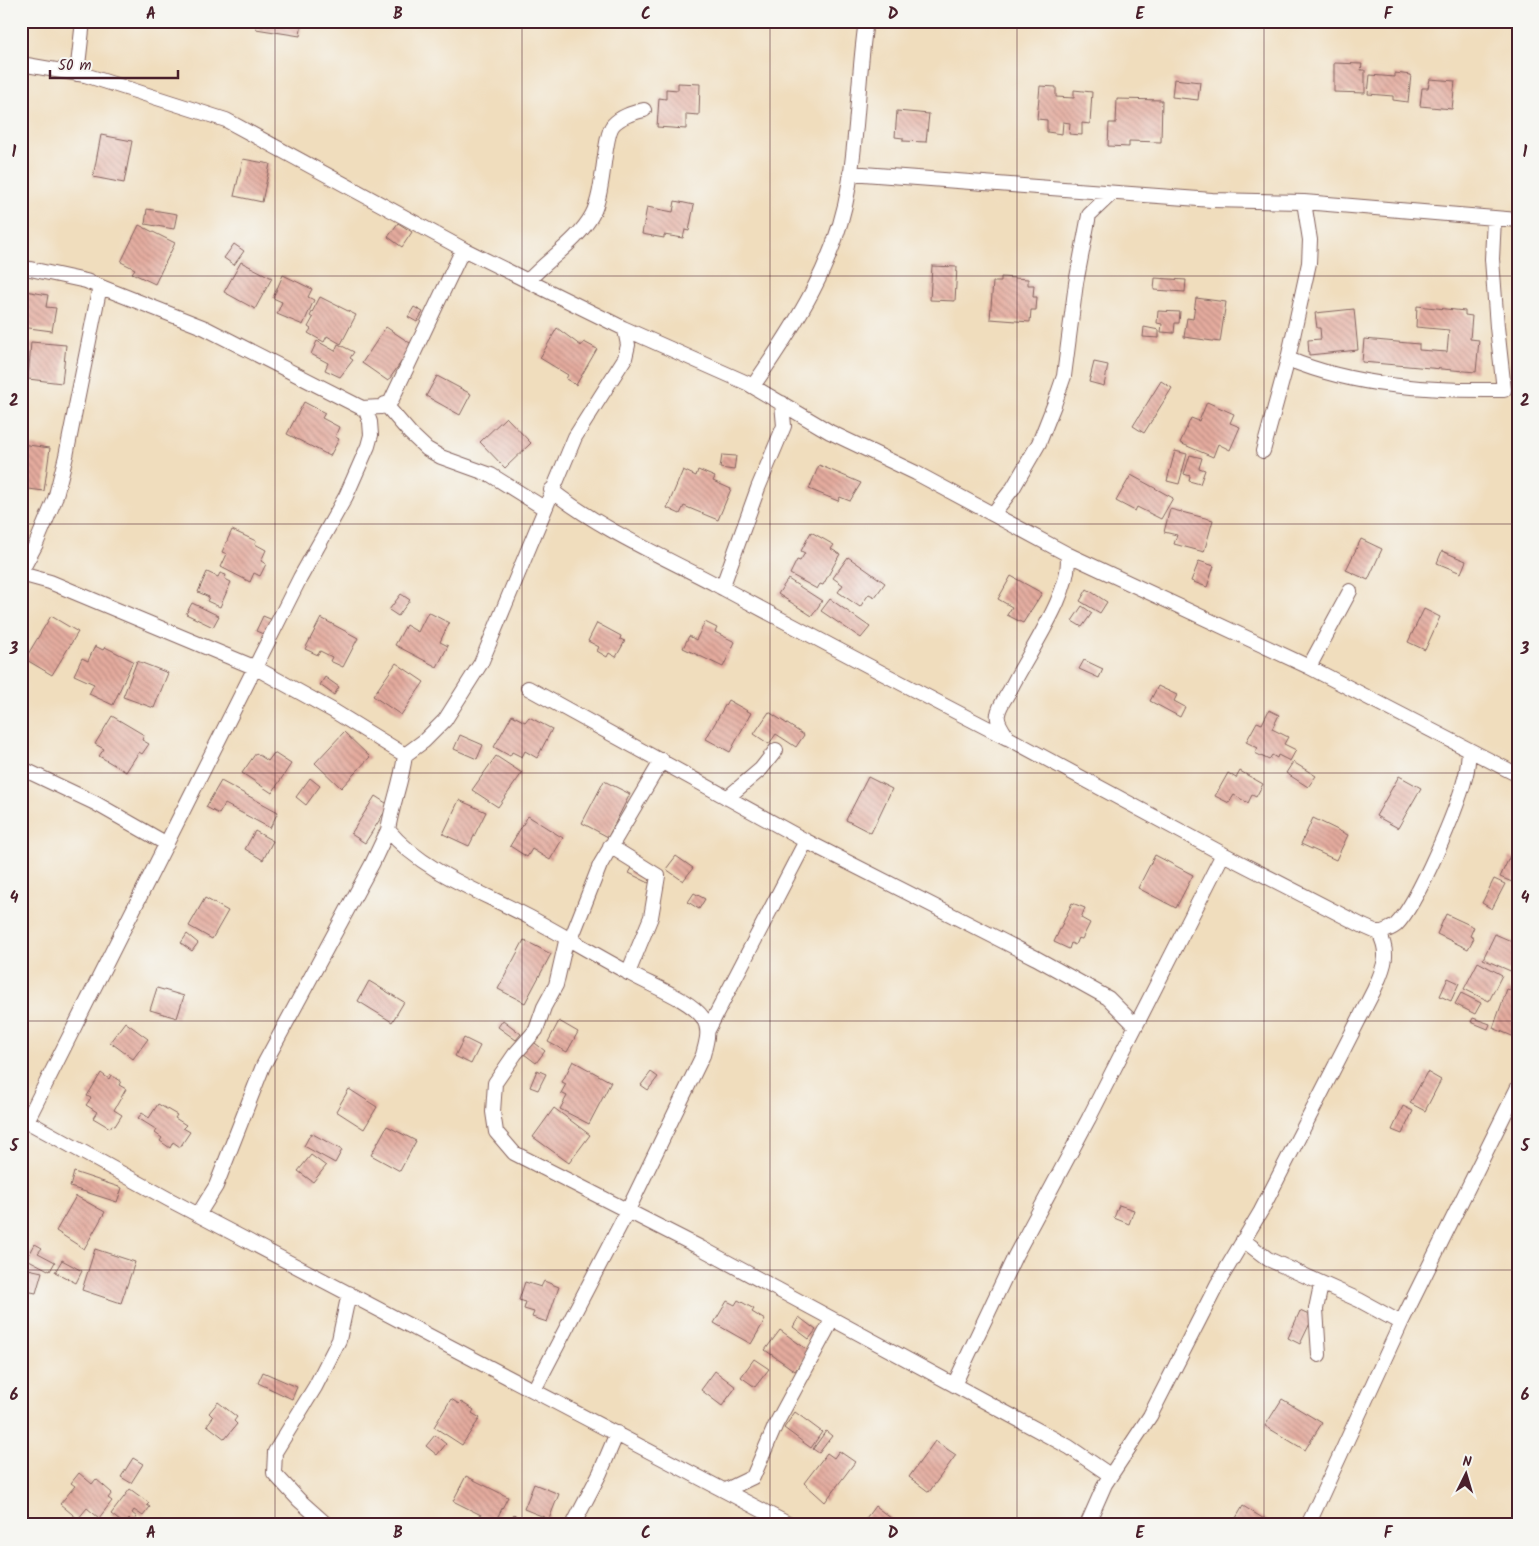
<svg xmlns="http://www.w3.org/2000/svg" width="1539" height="1546" font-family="Kalam,sans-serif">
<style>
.building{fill:url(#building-back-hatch)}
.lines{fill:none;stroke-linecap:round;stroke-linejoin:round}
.minor-casing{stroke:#84625e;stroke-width:16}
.minor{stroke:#fff;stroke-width:14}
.grid{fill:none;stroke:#4a1f2b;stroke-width:1;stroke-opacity:0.55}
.neatline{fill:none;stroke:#4a1f2b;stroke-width:2}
.grid-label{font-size:16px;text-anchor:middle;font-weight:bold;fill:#4a1f2b}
</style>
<defs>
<pattern id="building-back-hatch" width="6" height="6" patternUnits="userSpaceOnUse" patternTransform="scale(1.25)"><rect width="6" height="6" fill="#e4ab9e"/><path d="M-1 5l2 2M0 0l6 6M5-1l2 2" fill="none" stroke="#bb8b81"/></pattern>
</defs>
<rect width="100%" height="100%" fill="#f6f6f2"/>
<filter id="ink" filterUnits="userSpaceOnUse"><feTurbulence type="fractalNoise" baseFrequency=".02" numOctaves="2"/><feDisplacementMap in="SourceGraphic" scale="10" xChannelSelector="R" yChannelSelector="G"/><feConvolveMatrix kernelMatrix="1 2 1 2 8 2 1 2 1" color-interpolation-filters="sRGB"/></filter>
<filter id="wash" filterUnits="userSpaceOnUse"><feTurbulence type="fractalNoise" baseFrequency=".0096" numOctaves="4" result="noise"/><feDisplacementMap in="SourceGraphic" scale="20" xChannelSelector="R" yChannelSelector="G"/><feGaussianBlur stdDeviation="1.12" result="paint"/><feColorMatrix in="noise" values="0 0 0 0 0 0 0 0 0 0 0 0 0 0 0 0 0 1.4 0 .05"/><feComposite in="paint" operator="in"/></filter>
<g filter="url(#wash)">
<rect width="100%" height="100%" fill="#f0ddbd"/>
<g id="blocks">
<!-- building -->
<path class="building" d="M 257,21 L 302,21 L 300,36 L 256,29 Z
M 1334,63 L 1362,64 L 1361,70 L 1365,70 L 1365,93 L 1334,92 Z
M 1395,73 L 1411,75 L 1408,102 L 1393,100 L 1393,96 L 1368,94 L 1370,75 L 1395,77 Z
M 1174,79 L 1200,82 L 1198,100 L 1172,97 Z
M 1430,79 L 1455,81 L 1452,109 L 1420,106 L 1422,88 L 1428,88 Z
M 678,83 L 700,84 L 699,115 L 686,114 L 686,129 L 657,127 L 659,98 L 666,99 L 666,89 L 678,90 Z
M 1040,86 L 1056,87 L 1056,97 L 1074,98 L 1074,90 L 1092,92 L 1090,124 L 1082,123 L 1082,135 L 1069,134 L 1070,123 L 1063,122 L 1062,134 L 1047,132 L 1047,120 L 1037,119 Z
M 1117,99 L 1162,100 L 1161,142 L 1129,141 L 1129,147 L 1108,146 L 1109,123 L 1116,123 Z
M 897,111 L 929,114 L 926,142 L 903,141 L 903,138 L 895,137 Z
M 101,135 L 132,141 L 124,183 L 93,177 Z
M 243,159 L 270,164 L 262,202 L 234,196 Z
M 675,201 L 694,205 L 689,231 L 685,230 L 683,238 L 664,235 L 664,238 L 642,234 L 647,207 L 673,212 Z
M 147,209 L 177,214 L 174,229 L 145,224 Z
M 398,223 L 412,232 L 402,247 L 388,237 Z
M 139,225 L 175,243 L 155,284 L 132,273 L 135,269 L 121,262 Z
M 234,244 L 244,251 L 234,265 L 224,258 Z
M 241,262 L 272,278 L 255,309 L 224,292 Z
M 932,266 L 957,267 L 955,301 L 930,300 Z
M 283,275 L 312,289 L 308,297 L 314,300 L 303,325 L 277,314 L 282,302 L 273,298 Z
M 1001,277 L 1028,279 L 1028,285 L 1034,285 L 1033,297 L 1037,297 L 1036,310 L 1031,310 L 1030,322 L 990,319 L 993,282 L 1001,282 Z
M 1155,278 L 1186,280 L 1185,292 L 1154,290 Z
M 25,291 L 48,295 L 46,307 L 56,308 L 52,331 L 21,327 Z
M 320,297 L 356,315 L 341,344 L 327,336 L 324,342 L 308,333 L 311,329 L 308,327 L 313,318 L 310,316 Z
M 1196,298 L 1226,302 L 1220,342 L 1184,337 L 1187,318 L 1193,319 Z
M 1417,306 L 1465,311 L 1465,315 L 1472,316 L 1470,339 L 1479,340 L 1476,372 L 1362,362 L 1364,339 L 1419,344 L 1419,350 L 1447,352 L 1449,330 L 1416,327 Z
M 414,307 L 423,312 L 417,322 L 408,317 Z
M 1354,309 L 1358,350 L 1309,355 L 1308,340 L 1321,339 L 1320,328 L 1317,328 L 1315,313 Z
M 1158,311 L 1180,312 L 1179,323 L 1175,323 L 1174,333 L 1161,332 L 1162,324 L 1157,323 Z
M 386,327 L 413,345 L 388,381 L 362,363 Z
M 1144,327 L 1159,330 L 1159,338 L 1143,337 Z
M 557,328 L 581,346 L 584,342 L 597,349 L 576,385 L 566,379 L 568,375 L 540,358 Z
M 317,341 L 335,351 L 338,344 L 354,352 L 350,358 L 353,360 L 340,377 L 325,370 L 328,363 L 311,354 Z
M 31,342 L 66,345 L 62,383 L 28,379 Z
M 1094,362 L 1108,365 L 1104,386 L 1089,382 Z
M 437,376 L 471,394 L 460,415 L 426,396 Z
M 1161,381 L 1172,388 L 1144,433 L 1133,426 Z
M 304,402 L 325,413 L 322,418 L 339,427 L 335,437 L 339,439 L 330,456 L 287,434 Z
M 1207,402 L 1234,414 L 1230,423 L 1240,427 L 1230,450 L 1218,444 L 1213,457 L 1180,443 L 1191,418 L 1199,421 Z
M 506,417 L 531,443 L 505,468 L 480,442 Z
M 21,444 L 50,448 L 44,491 L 21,488 Z
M 1175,451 L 1187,454 L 1179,484 L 1167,481 Z
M 722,455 L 736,456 L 734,470 L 720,468 Z
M 1190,455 L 1202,458 L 1199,468 L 1205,470 L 1200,484 L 1189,481 L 1190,476 L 1184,474 Z
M 819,465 L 861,483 L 850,501 L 840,497 L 838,501 L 809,489 Z
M 683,470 L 696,476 L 698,470 L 715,477 L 713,481 L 731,489 L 718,520 L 684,506 L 680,514 L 667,508 Z
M 1131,475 L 1173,498 L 1161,519 L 1137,507 L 1135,511 L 1116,501 Z
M 1170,509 L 1213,520 L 1204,552 L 1174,544 L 1177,535 L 1164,532 Z
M 232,530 L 256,541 L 255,544 L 266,550 L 261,561 L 266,564 L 260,576 L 254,573 L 250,582 L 221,567 L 227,554 L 222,552 Z
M 811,532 L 834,545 L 831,549 L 840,554 L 823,585 L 820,584 L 817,589 L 790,574 L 797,560 L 800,561 L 805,553 L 801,551 Z
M 1361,539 L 1382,549 L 1368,580 L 1346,570 Z
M 1442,551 L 1466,561 L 1461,573 L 1437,563 Z
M 848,557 L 885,583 L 875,597 L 869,594 L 860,607 L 838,592 L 843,585 L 833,578 Z
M 1199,561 L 1214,566 L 1207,587 L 1191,581 Z
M 207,572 L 218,577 L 220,573 L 226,575 L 225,579 L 231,582 L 220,607 L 207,601 L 209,597 L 198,592 Z
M 1011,576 L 1042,593 L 1023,623 L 1007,615 L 1012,607 L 998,599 Z
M 788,579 L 822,601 L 812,616 L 778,594 Z
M 1087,589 L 1107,602 L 1100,613 L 1080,601 Z
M 401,594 L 410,600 L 398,616 L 389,610 Z
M 830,599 L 870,627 L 861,638 L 821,611 Z
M 192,603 L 219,616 L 213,627 L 186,614 Z
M 1082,606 L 1092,613 L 1082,627 L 1072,621 Z
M 1424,609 L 1440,617 L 1425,650 L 1408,642 Z
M 428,612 L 449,623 L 440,642 L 448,646 L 437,667 L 395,645 L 406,625 L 418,632 Z
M 51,616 L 78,632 L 52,675 L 25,659 Z
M 263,616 L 275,621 L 268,636 L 256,631 Z
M 321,618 L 358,638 L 343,667 L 330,661 L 332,657 L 320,651 L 318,655 L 305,649 Z
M 705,622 L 717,628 L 715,632 L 735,642 L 723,667 L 683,648 L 689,636 L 696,640 Z
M 597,623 L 621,636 L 620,639 L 625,641 L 616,657 L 609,653 L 607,657 L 597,651 L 599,647 L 588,641 Z
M 95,646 L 103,650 L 105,647 L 133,661 L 113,705 L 89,694 L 94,684 L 74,675 L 82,658 L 88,661 Z
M 1084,660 L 1103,669 L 1099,678 L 1079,669 Z
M 137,661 L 168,673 L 154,708 L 123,697 Z
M 396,663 L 424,682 L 401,715 L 373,696 Z
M 325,677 L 339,687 L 334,695 L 320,685 Z
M 1158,686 L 1177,695 L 1174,701 L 1185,707 L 1180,717 L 1150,701 Z
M 728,700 L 751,713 L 730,752 L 706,739 Z
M 1269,710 L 1279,715 L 1272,729 L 1288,737 L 1284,744 L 1296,750 L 1290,761 L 1278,755 L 1277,758 L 1272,755 L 1269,760 L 1255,753 L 1258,748 L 1246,742 L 1257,722 L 1262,724 Z
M 769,712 L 804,735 L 796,747 L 776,734 L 769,744 L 754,734 Z
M 512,715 L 525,722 L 529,717 L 552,729 L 537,758 L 525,751 L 522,757 L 512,752 L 510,756 L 494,747 Z
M 112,716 L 144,735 L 142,740 L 149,744 L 142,754 L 139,752 L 126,772 L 99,756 L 104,749 L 95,744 Z
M 344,732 L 370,757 L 341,788 L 315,763 Z
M 460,735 L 483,745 L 477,759 L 454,749 Z
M 256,753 L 268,761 L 274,753 L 291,764 L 272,793 L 242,773 Z
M 496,756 L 522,773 L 498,807 L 472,790 Z
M 1293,762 L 1316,776 L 1308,787 L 1286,773 Z
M 1240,771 L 1263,784 L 1256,797 L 1252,795 L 1248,803 L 1234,795 L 1229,803 L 1215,796 L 1228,773 L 1236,778 Z
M 1399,776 L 1421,788 L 1398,828 L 1376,816 Z
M 868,777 L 892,789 L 871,833 L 846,820 Z
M 310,778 L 320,786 L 306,805 L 296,797 Z
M 221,781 L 278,812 L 270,828 L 225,804 L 219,814 L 206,807 Z
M 604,781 L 630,794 L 608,837 L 582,823 Z
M 375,796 L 389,805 L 365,843 L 351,834 Z
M 459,800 L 486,812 L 469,846 L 443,834 Z
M 528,816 L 563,838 L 550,860 L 532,849 L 527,857 L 510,846 Z
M 1313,818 L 1348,835 L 1336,860 L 1301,844 Z
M 255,831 L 273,841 L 263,860 L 245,849 Z
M 1155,855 L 1193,875 L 1176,908 L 1138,888 Z
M 676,856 L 693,868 L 683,881 L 666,869 Z
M 1510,856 L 1518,859 L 1518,870 L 1512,882 L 1500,877 Z
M 635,863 L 654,873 L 649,883 L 629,873 Z
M 1494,879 L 1505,884 L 1492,909 L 1482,903 Z
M 694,893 L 705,899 L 699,909 L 688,902 Z
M 205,898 L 228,911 L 212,939 L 189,926 Z
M 1072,903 L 1085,908 L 1081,918 L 1090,923 L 1082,939 L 1078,938 L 1075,945 L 1071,943 L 1069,949 L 1054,942 Z
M 1446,914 L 1474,927 L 1470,936 L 1474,938 L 1468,949 L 1437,934 Z
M 187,934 L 198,943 L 192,951 L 181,943 Z
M 1495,934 L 1518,944 L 1518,967 L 1515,973 L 1483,959 Z
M 524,940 L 551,954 L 525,1003 L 498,989 Z
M 1478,962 L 1502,975 L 1489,1001 L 1464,989 Z
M 1448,978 L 1459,983 L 1451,1001 L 1440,996 Z
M 369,981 L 404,1002 L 392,1022 L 358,1001 Z
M 157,988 L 184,996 L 177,1018 L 150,1010 Z
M 1507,989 L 1518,993 L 1517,1038 L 1493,1028 Z
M 1461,993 L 1481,1003 L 1475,1014 L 1455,1004 Z
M 1473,1018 L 1490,1024 L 1488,1029 L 1471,1022 Z
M 503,1020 L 521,1034 L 516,1040 L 498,1027 Z
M 559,1021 L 578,1032 L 567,1052 L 548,1042 Z
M 125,1022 L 148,1039 L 133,1059 L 110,1042 Z
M 464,1038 L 480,1046 L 471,1064 L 455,1056 Z
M 530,1039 L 545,1051 L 536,1063 L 520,1051 Z
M 573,1061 L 611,1082 L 589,1124 L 560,1109 L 567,1096 L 561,1093 L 566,1084 L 562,1082 Z
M 537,1070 L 546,1074 L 538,1090 L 530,1087 Z
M 651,1072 L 658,1077 L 648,1090 L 641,1085 Z
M 1427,1072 L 1441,1080 L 1425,1111 L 1410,1103 Z
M 101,1073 L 109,1079 L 111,1075 L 121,1081 L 119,1085 L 126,1089 L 114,1110 L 122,1115 L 115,1126 L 112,1125 L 110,1128 L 93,1118 L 97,1112 L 86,1105 L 91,1098 L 87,1096 Z
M 349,1089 L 377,1107 L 364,1129 L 336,1111 Z
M 158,1104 L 177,1115 L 175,1118 L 186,1125 L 183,1128 L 190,1132 L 180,1147 L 173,1142 L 170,1148 L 160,1141 L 162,1138 L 155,1133 L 157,1130 L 138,1118 L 142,1113 L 149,1118 Z
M 1403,1106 L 1413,1111 L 1402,1134 L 1392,1130 Z
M 554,1108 L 590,1135 L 569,1163 L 533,1137 Z
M 387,1126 L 416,1141 L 400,1171 L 371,1155 Z
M 311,1133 L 342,1150 L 335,1163 L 304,1146 Z
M 311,1155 L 326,1166 L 313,1182 L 298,1171 Z
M 74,1172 L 122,1188 L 117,1202 L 70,1187 Z
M 76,1196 L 105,1212 L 84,1249 L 56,1231 Z
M 1119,1205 L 1134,1210 L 1129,1224 L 1114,1218 Z
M 35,1244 L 42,1248 L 38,1253 L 55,1262 L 50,1271 L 27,1259 Z
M 95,1249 L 135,1262 L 121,1303 L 82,1290 Z
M 62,1260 L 82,1271 L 76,1283 L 55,1272 Z
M 24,1268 L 42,1272 L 36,1293 L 21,1290 Z
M 544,1281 L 559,1287 L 547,1322 L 532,1317 L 534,1312 L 524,1309 L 526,1302 L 519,1300 L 525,1282 L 541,1287 Z
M 738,1300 L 754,1309 L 752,1312 L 765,1320 L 751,1344 L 714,1323 L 727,1301 L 735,1305 Z
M 1300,1311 L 1313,1317 L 1300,1344 L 1288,1338 Z
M 799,1317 L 816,1330 L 809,1339 L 793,1327 Z
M 780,1330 L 809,1351 L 795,1371 L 765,1350 Z
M 754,1359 L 769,1369 L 755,1387 L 741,1377 Z
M 715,1371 L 736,1387 L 722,1406 L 701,1390 Z
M 263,1372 L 297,1387 L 292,1399 L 258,1383 Z
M 451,1399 L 459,1404 L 461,1402 L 474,1410 L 472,1413 L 480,1418 L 462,1445 L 434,1427 Z
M 1282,1399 L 1322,1423 L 1305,1450 L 1265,1426 Z
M 218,1402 L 237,1417 L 234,1421 L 237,1424 L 225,1439 L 207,1425 L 213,1417 L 209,1413 Z
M 795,1412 L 822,1432 L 811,1448 L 784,1428 Z
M 826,1431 L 832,1436 L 819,1453 L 813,1449 Z
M 435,1435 L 446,1444 L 437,1455 L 426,1446 Z
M 935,1441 L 956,1455 L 929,1492 L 909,1477 Z
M 839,1451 L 855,1462 L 825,1502 L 804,1483 L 827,1453 L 834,1458 Z
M 133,1458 L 143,1464 L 131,1483 L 121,1477 Z
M 79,1473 L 92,1484 L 96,1479 L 112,1493 L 108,1498 L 112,1501 L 99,1518 L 87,1508 L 78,1519 L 60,1504 L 75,1486 L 71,1483 Z
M 466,1476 L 508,1497 L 495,1522 L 453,1501 Z
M 534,1484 L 559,1494 L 549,1519 L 524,1509 Z
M 130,1489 L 149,1503 L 147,1505 L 150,1507 L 143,1516 L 134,1510 L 132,1513 L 137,1517 L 133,1522 L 129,1519 L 125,1525 L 111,1514 Z
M 875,1506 L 900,1525 L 861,1525 Z
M 1243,1506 L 1274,1525 L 1232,1525 Z
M 514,1514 L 524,1523 L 529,1516 L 539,1525 L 504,1525 Z"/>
</g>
</g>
<g filter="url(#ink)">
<use href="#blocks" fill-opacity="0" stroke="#84625e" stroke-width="1"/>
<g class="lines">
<!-- minor casing -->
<g class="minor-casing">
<path id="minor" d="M 21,64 L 85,75 L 226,120 L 463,249 L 623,328 L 747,383 L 830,432 L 916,473 L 1067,554 L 1309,667 L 1518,775
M 77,74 L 83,21
M 850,173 L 1212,200 L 1304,202 L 1518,220
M 21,267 L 86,281 L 205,328 L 362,408 L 381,407 L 391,401 L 463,249
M 528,281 C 548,259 578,241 592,215 C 605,192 603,137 613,125 C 621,116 633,113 644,110
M 1288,359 C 1355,387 1432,391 1504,390 L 1497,327 L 1492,259 L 1494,218
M 753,386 C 796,324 837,261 849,185 C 858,131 858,75 866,21
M 385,404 L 410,433 L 427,449 L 441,457 L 491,475 L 544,508
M 1263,451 L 1288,359 L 1309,263 L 1310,240 L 1304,202
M 551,490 C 600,529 660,555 715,584 C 812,636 909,688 1007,738
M 993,514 L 1013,488 L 1039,443 L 1054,405 L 1064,376 L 1076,283 L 1089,215 L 1112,193
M 1067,554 C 1075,589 1026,656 1010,690 C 1006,697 999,706 998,714 C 996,722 1004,732 1008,738 L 1223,854 L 1363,926 L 1379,933 C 1385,931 1391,929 1396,925 C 1418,903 1457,809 1465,778 C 1468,769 1468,760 1469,751
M 21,572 L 36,544 L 55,499 L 66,456 L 100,286
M 21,574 L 50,582 L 256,668 L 332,710 L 405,755 C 402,781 392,804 388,830 C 423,872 482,892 529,917 C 563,935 595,955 629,973 C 649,985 690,999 703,1018 C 711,1030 706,1043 703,1055 L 628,1210 L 534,1390
M 722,588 L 758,488 L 784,426 L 782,403
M 1309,667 L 1350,591
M 528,688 L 806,841 L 1036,958 L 1108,998 L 1135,1025
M 405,755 L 424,741 L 445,720 L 481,663 L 575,437 L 625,358 L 628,345 L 625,330
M 21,768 L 95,803 L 167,844
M 727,798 L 761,769 L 776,750
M 610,846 L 658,876 L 651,917 L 628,973
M 567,937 L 556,985 L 544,1007 L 536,1030 L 515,1054 L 495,1083 L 493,1112 L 496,1132 L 514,1153 L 701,1248 L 1069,1447 L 1110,1475
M 571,939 L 600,865 L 662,760
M 708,1030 L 806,841
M 21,1118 L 168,1199 L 790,1525
M 27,1121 L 300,578 L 346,496 L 368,446 L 371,435 L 370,422 L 365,408
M 198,1215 L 216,1186 L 263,1066 L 372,864 L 388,830
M 1243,1240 L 1268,1259 L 1359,1300 L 1401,1323
M 1319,1355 L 1316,1309 L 1321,1285
M 954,1385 L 1015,1256 L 1089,1118 L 1223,854
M 726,1490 L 753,1477 L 776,1424 L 832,1320
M 327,1525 L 299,1500 L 274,1473 L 275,1452 L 315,1387 L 339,1340 L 349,1293
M 573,1525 L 600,1473 L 617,1433
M 1087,1525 L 1105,1484 L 1150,1416 L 1218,1283 L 1261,1211 L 1374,990 C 1383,969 1391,955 1379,933
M 1308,1525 L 1401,1323 L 1518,1087"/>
</g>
<!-- minor -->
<use href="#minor" class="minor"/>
</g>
</g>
<!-- grid -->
<path class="grid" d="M 275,21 L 275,1525M 522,21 L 522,1525M 770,21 L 770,1525M 1017,21 L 1017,1525M 1264,21 L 1264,1525M 21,276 L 1518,276M 21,524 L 1518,524M 21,773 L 1518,773M 21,1021 L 1518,1021M 21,1270 L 1518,1270"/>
<!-- margin -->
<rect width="1539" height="1546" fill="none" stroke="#f6f6f2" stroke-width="55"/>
<!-- north arrow -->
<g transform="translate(1466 1474) rotate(5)" stroke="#f6f6f2" stroke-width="4" paint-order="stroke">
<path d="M0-4L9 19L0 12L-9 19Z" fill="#4a1f2b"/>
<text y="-8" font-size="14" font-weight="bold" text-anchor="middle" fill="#4a1f2b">N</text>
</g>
<!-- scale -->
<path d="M50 70v8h128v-8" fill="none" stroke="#4a1f2b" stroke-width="2.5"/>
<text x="58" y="70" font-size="15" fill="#4a1f2b" stroke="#f6f6f2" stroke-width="4" paint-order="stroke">50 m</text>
<rect x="28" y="28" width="1484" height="1490" class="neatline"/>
<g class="grid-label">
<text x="151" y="19">A</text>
<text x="398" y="19">B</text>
<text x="646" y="19">C</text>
<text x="893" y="19">D</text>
<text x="1140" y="19">E</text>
<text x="1388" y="19">F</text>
<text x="14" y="157">1</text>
<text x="1525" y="157">1</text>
<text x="14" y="406">2</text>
<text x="1525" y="406">2</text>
<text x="14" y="654">3</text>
<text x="1525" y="654">3</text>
<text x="14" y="903">4</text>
<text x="1525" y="903">4</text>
<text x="14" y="1151">5</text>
<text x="1525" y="1151">5</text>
<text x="14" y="1400">6</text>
<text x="1525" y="1400">6</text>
<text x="151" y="1538">A</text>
<text x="398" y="1538">B</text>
<text x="646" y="1538">C</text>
<text x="893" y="1538">D</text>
<text x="1140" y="1538">E</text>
<text x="1388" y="1538">F</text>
</g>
</svg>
